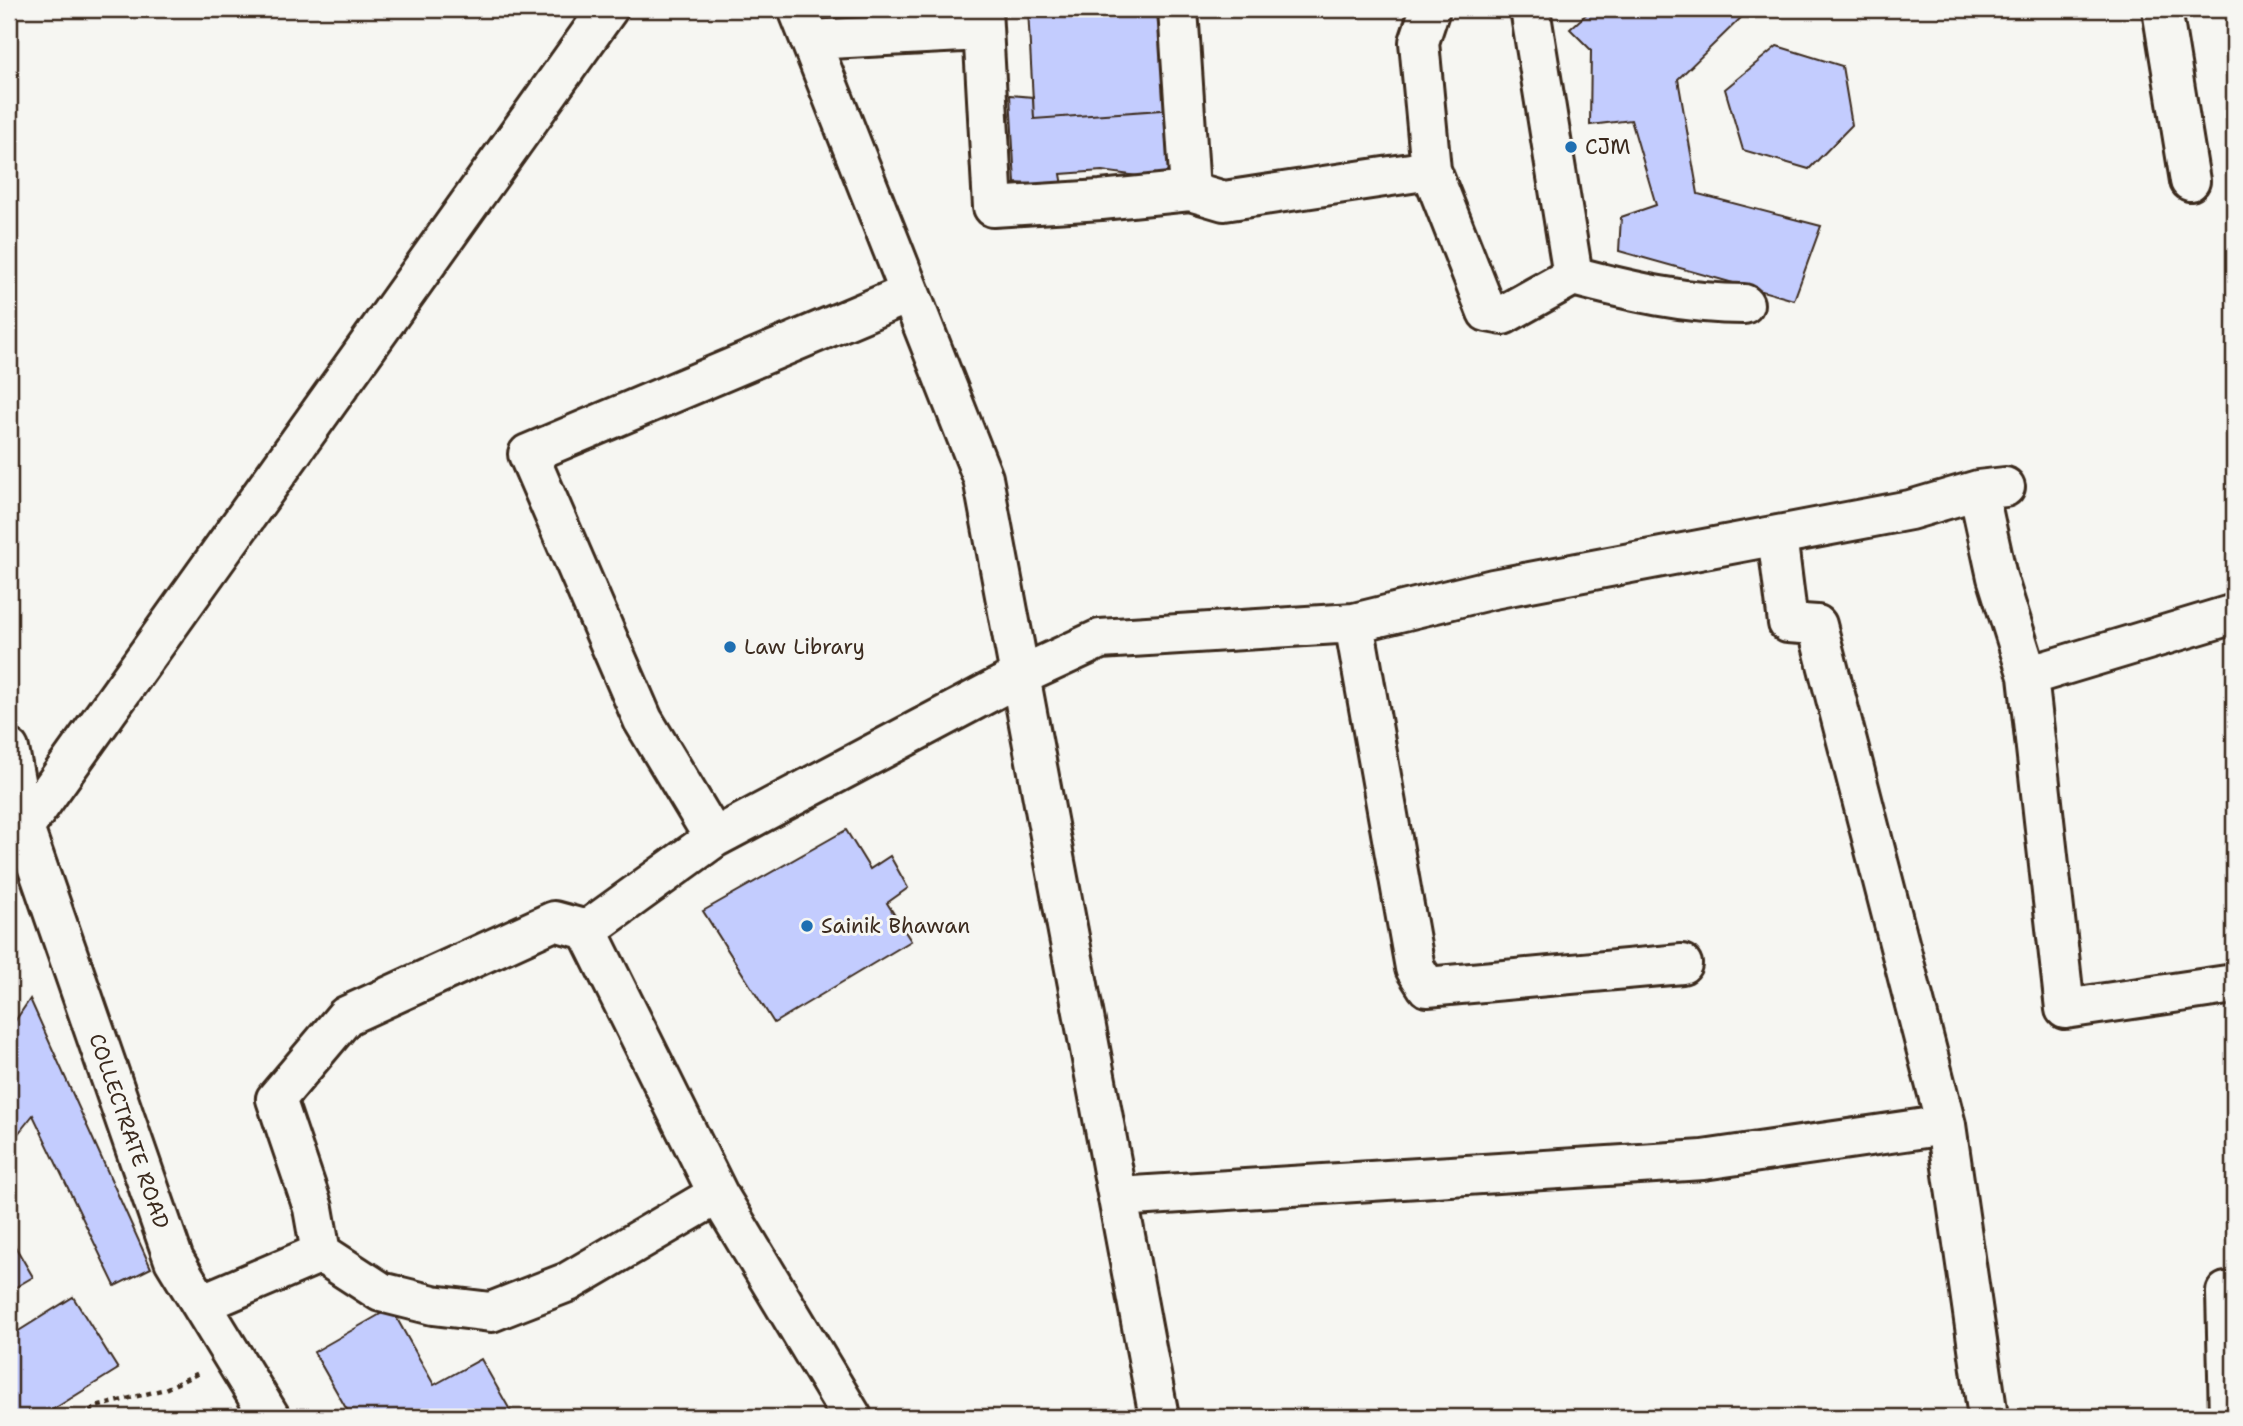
<svg xmlns="http://www.w3.org/2000/svg" width="2243" height="1426" font-family="'Shantell Sans',sans-serif">
<style>
.building{fill:#c3ccfe;stroke:#3b2a1e;stroke-width:2}
.lines{fill:none;stroke-linecap:round;stroke-linejoin:round}
.minor-casing{stroke:#3b2a1e;stroke-width:44}
.major-casing{stroke:#3b2a1e;stroke-width:44}
.path{stroke:#3b2a1e;stroke-width:4.5;stroke-dasharray:5 5;stroke-linecap:butt}
.minor{stroke:#f6f6f2;stroke-width:38}
.major{stroke:#f6f6f2;stroke-width:38}
.poi-dot{fill:#1f6fb2;stroke:#f6f6f2;stroke-width:2.5}
.labels{text-anchor:middle;dominant-baseline:central;stroke-width:6;stroke-linejoin:round;paint-order:stroke}
.poi-label{font-size:21px;fill:#3b2a1e;stroke:#f6f6f2;text-anchor:start}
.street-label{font-size:21px;fill:#3b2a1e;stroke:#f6f6f2}
</style>
<rect width="100%" height="100%" fill="#f6f6f2"/>
<filter id="ink" filterUnits="userSpaceOnUse"><feTurbulence type="fractalNoise" baseFrequency=".0143" numOctaves="2"/><feDisplacementMap in="SourceGraphic" scale="14" xChannelSelector="R" yChannelSelector="G"/><feConvolveMatrix kernelMatrix="1 2 1 2 8 2 1 2 1" color-interpolation-filters="sRGB"/></filter>
<g filter="url(#ink)">
<!-- building -->
<path class="building" d="M 1028,9 L 1167,9 L 1175,109 L 1034,119 Z
M 1592,9 L 1750,9 L 1678,79 L 1698,194 L 1821,226 L 1794,300 L 1619,251 L 1621,217 L 1656,205 L 1631,120 L 1590,125 L 1591,50 L 1570,29 Z
M 1777,46 L 1842,66 L 1852,125 L 1809,169 L 1743,150 L 1725,89 Z
M 1010,95 L 1033,97 L 1034,119 L 1175,109 L 1179,178 L 1145,177 L 1102,171 L 1061,174 L 1063,186 L 1015,183 Z
M 846,830 L 870,869 L 890,856 L 908,888 L 887,903 L 911,941 L 774,1023 L 703,911 Z
M 30,999 L 151,1268 L 115,1286 L 33,1115 L 9,1145 L 9,1030 Z
M 9,1236 L 33,1277 L 9,1291 Z
M 73,1297 L 118,1369 L 41,1417 L 9,1417 L 9,1337 Z
M 391,1308 L 434,1385 L 481,1359 L 514,1417 L 351,1417 L 314,1352 Z"/>
<g class="lines">
<!-- minor casing -->
<g class="minor-casing">
<path id="minor" d="M 798,9 L 983,478 L 1159,1417
M 982,9 L 993,207 L 1101,200 L 1190,191 L 1178,9
M 2162,9 L 2190,181
M 810,40 L 982,31
M 1431,170 L 1487,312 L 1503,315 L 1573,276 L 1530,9
M 1190,191 L 1224,201 L 1431,170 L 1419,42 L 1430,9
M 1573,276 C 1630,291 1685,304 1744,304
M 1978,490 L 1997,577 L 2028,676 L 2065,1009 L 2234,984
M 1777,535 L 1788,623 L 1817,625 L 1946,1125 L 1988,1417
M 1354,623 L 1415,968 L 1427,987 L 1682,964
M 2028,676 L 2234,614
M 714,838 L 643,720 L 528,454 L 910,293
M 1118,1197 L 1703,1160 L 1946,1125
M 321,1253 L 381,1292 L 433,1305 L 491,1312 L 568,1282 L 718,1194
M 201,1304 L 321,1253 L 313,1208 L 276,1099 L 346,1016 L 554,921 L 587,930
M 270,1417 L 174,1260 L 24,828 L 608,9
M 852,1417 L 718,1194 L 587,930 L 714,838 L 1020,676 L 1100,639 L 1354,623 L 1493,589 L 1910,510 L 1978,490 L 2005,487
M 2229,1417 L 2226,1292 L 2234,1291"/>
</g>
<!-- major casing -->
<g class="major-casing">
<path id="major" d="M 9,749 L 24,828 L 9,851"/>
</g>
<!-- path -->
<path class="path" d="M 81,1417 L 96,1407 L 165,1389 L 201,1372"/>
<!-- minor -->
<use href="#minor" class="minor"/>
<!-- major -->
<use href="#major" class="major"/>
</g>
</g>
<!-- markers -->
<g class="poi-dot">
<circle cx="1571" cy="147" r="7"/>
<circle cx="730" cy="647" r="7"/>
<circle cx="807" cy="926" r="7"/>
</g>
<g class="labels">
<!-- poi labels -->
<g class="poi-label">
<text x="1585" y="147">CJM</text>
<text x="744" y="647">Law Library</text>
<text x="821" y="926">Sainik Bhawan</text>
</g>
<!-- street labels -->
<g class="street-label">
<text transform="translate(129 1131) rotate(71)">COLLECTRATE ROAD</text>
</g>
</g>
<!-- margin -->
<rect width="2243" height="1426" fill="none" stroke="#f6f6f2" stroke-width="35"/>
<rect x="18" y="18" width="2208" height="1391" fill="none" stroke="#3b2a1e" stroke-width="2.5" filter="url(#ink)"/>
</svg>
